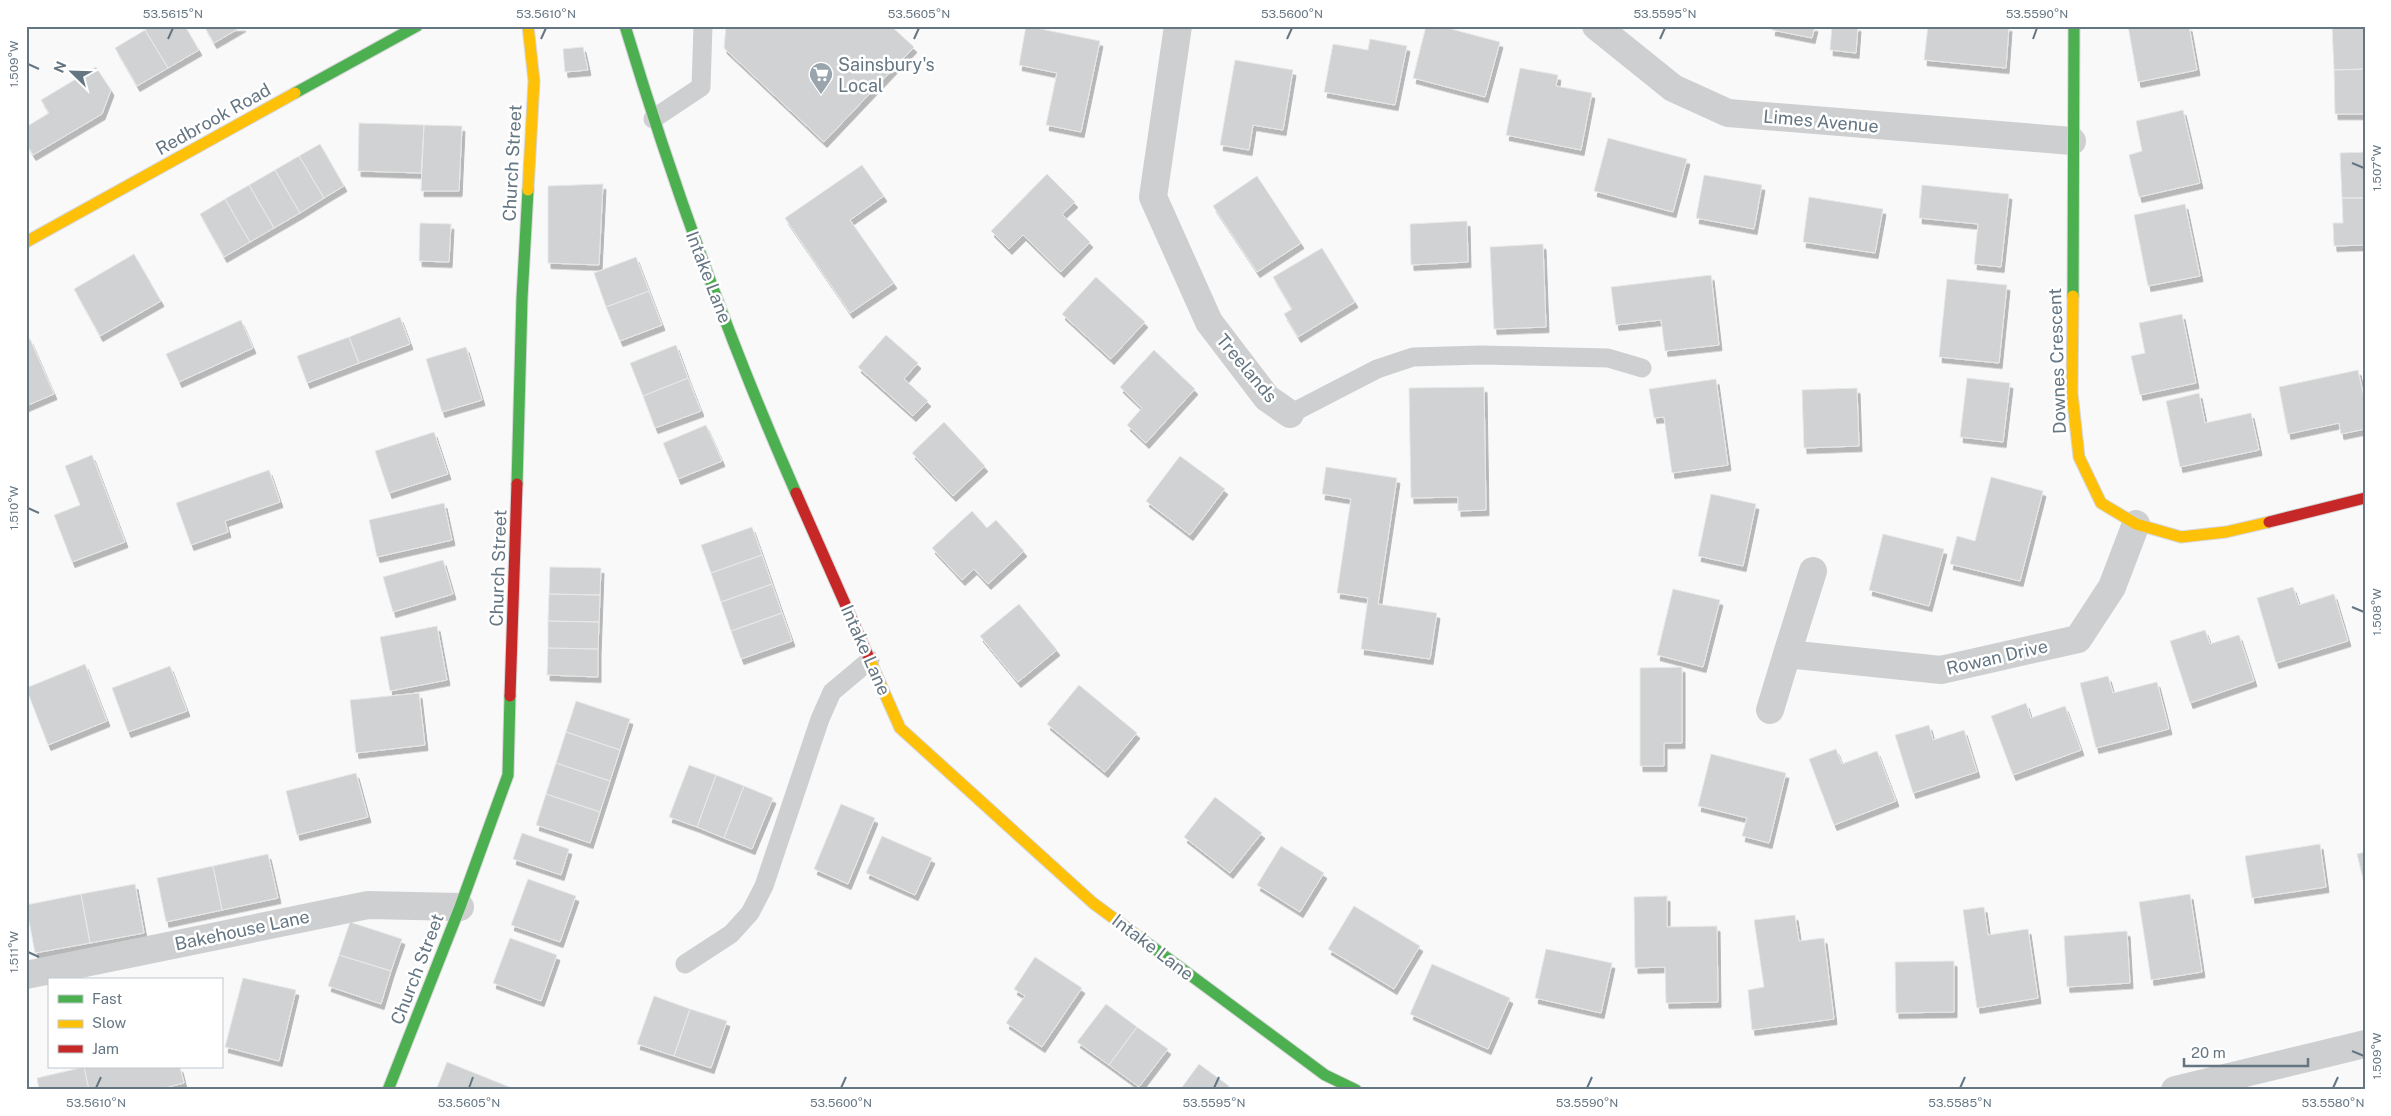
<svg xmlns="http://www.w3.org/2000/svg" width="2391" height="1116" font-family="'Public Sans',sans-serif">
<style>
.building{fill:#d0d2d3;stroke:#e8e8e8;filter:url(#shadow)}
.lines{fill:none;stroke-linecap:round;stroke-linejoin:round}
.fast-casing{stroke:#d5d6d7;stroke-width:13}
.slow-casing{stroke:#d5d6d7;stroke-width:13}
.jam-casing{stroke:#d5d6d7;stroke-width:13}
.lane{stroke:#cecfd0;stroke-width:19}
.street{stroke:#cecfd0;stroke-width:28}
.fast{stroke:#4caf50;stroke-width:11}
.slow{stroke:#ffc107;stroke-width:11}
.jam{stroke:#c62828;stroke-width:11}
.ticks{fill:none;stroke:#657683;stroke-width:2}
.labels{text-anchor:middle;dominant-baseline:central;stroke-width:5;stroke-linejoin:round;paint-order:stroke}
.poi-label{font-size:18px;fill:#657683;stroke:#fff;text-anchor:start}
.street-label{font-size:18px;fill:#657683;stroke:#fff}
.neatline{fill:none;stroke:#657683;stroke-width:2}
.ticks-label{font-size:12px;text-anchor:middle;fill:#657683}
</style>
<defs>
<filter id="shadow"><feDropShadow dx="3" dy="5.5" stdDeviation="0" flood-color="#0004"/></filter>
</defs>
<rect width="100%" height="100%" fill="#f9f9f9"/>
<!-- building -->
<path class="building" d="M 151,26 L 185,26 L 199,50 L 168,68 L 145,30 Z
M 204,26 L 243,26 L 214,43 Z
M 726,26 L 891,26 L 914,47 L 824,142 L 724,48 Z
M 1026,26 L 1100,41 L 1081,132 L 1046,125 L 1057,73 L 1019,65 Z
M 1426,26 L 1440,26 L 1500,42 L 1485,97 L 1413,78 Z
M 1773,26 L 1815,26 L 1812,38 L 1772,30 Z
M 1832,26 L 1858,26 L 1856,53 L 1830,50 Z
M 1928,26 L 2009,26 L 2006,68 L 1924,60 Z
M 2128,26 L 2189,26 L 2197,70 L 2138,82 Z
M 2332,26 L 2365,26 L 2365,69 L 2334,70 Z
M 145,30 L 168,68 L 137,86 L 115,48 Z
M 1370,39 L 1407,46 L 1395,105 L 1324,92 L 1333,44 L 1368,50 Z
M 583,47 L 588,70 L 565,72 L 563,49 Z
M 1235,60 L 1293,70 L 1283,130 L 1253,125 L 1249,150 L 1220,145 Z
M 96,67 L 111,90 L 102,114 L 33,155 L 26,143 L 26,127 L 49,113 L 41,100 Z
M 1520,68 L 1558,75 L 1556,86 L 1592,93 L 1581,150 L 1506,135 Z
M 2365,69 L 2365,114 L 2335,114 L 2334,70 Z
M 2183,110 L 2200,183 L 2139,197 L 2129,155 L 2142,151 L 2136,121 Z
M 359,123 L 424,125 L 421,173 L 358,171 Z
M 424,125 L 462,126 L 459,191 L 421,191 Z
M 1608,138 L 1687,159 L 1673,212 L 1594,191 Z
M 320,144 L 344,186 L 324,198 L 299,156 Z
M 2365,152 L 2365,198 L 2342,198 L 2340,153 Z
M 299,156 L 324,198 L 300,213 L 275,170 Z
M 862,165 L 884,196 L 850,220 L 894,283 L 850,313 L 785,218 Z
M 275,170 L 300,213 L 274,228 L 249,185 Z
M 1047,174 L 1075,202 L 1062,214 L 1090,242 L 1061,272 L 1023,235 L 1009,249 L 991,231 Z
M 1704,175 L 1762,185 L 1754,229 L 1696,218 Z
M 1257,176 L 1301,243 L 1257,272 L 1213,206 Z
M 603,184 L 599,265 L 548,263 L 548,186 Z
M 249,185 L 274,228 L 250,242 L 225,199 Z
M 1922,185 L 2009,194 L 2001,267 L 1974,264 L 1978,224 L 1919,218 Z
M 1809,197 L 1883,209 L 1875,253 L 1803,242 Z
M 2342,198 L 2365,198 L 2365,245 L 2334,246 L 2333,223 L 2343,223 Z
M 225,199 L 250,242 L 224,257 L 200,214 Z
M 2185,204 L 2200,276 L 2148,286 L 2134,215 Z
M 1467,221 L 1468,262 L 1411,265 L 1410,224 Z
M 420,223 L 451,224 L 449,262 L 419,261 Z
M 1543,244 L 1546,327 L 1494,329 L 1490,247 Z
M 1322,248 L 1355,302 L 1298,337 L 1284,314 L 1292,309 L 1273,277 Z
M 134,254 L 161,301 L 100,336 L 74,289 Z
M 636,257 L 649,291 L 606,307 L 594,273 Z
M 1711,275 L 1719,345 L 1665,351 L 1661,320 L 1616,325 L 1611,287 Z
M 1096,277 L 1145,322 L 1111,359 L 1062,314 Z
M 1947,279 L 2007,285 L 1999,363 L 1939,357 Z
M 649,291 L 662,325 L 620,341 L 606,307 Z
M 2182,314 L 2196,383 L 2140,395 L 2131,356 L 2145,353 L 2139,323 Z
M 400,317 L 410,344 L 359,363 L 349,337 Z
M 241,320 L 253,348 L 179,382 L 166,354 Z
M 886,335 L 918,363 L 904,379 L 928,401 L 913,416 L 858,367 Z
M 349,337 L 359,363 L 307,383 L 297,356 Z
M 30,339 L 54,394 L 26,406 L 26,340 Z
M 676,345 L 688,378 L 643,396 L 630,363 Z
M 466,347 L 482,400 L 442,412 L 426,359 Z
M 1154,350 L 1195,389 L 1146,443 L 1127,425 L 1142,408 L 1120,387 Z
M 2358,370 L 2365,402 L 2365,429 L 2341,434 L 2339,423 L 2288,434 L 2279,387 Z
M 688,378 L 701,411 L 655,428 L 643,396 Z
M 1967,378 L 2010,383 L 2003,442 L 1960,437 Z
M 1716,379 L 1728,465 L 1672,473 L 1664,417 L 1654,418 L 1649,389 Z
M 1484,387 L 1486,510 L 1458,511 L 1458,497 L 1411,498 L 1409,388 Z
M 1857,388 L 1859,446 L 1804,448 L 1802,390 Z
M 2199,393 L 2205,423 L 2251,413 L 2259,450 L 2180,467 L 2166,401 Z
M 944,422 L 985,466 L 953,496 L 912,453 Z
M 706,425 L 722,461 L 678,479 L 663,443 Z
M 434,432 L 448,474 L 389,493 L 375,451 Z
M 92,455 L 125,542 L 72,562 L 54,515 L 80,505 L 65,466 Z
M 1180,456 L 1225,489 L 1190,535 L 1146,501 Z
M 1326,467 L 1397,478 L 1378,604 L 1437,613 L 1430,659 L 1361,649 L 1368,598 L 1337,593 L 1351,499 L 1322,494 Z
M 269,470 L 280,502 L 225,521 L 228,532 L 191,545 L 176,503 Z
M 1991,477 L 2043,491 L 2020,581 L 1950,564 L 1957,536 L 1975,541 Z
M 1711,494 L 1756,504 L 1743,566 L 1698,556 Z
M 444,503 L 452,540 L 377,557 L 369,520 Z
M 972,511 L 987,528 L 996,520 L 1024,551 L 988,584 L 974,569 L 962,580 L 932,548 Z
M 752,527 L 762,555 L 711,573 L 701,545 Z
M 1883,534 L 1944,549 L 1929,606 L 1869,590 Z
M 762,555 L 772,584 L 721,602 L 711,573 Z
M 443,560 L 453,594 L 393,612 L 383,577 Z
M 550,567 L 601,568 L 600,595 L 549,594 Z
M 772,584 L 782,613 L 731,631 L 721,602 Z
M 2293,587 L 2299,605 L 2334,594 L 2348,641 L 2276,663 L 2257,598 Z
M 1673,589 L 1720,600 L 1703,667 L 1657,655 Z
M 549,594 L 600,595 L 599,622 L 548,621 Z
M 1019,604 L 1057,650 L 1018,682 L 980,636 Z
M 782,613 L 792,641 L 741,659 L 731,631 Z
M 548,621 L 599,622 L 598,649 L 548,648 Z
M 437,626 L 447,680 L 390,691 L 380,637 Z
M 2205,630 L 2210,644 L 2239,635 L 2254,681 L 2190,703 L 2170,641 Z
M 548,648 L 598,649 L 598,677 L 547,675 Z
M 85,664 L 107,721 L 48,745 L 26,688 Z
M 170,666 L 187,711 L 128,732 L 112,688 Z
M 1682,667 L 1682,743 L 1664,743 L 1664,766 L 1640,766 L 1640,668 Z
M 2108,676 L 2113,693 L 2157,682 L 2169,729 L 2096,748 L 2080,683 Z
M 1079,685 L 1137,733 L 1105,772 L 1047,724 Z
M 419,693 L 425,745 L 356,753 L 350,700 Z
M 576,701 L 630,719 L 620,750 L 566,732 Z
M 2026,703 L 2031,718 L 2065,706 L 2081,750 L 2013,775 L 1991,716 Z
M 1929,725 L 1933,740 L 1964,730 L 1977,772 L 1913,793 L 1895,735 Z
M 566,732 L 620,750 L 610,781 L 556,763 Z
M 1836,749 L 1842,764 L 1877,751 L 1896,801 L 1834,825 L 1809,759 Z
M 1711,754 L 1786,773 L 1769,843 L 1742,836 L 1747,818 L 1698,806 Z
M 556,763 L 610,781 L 600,812 L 546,794 Z
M 689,765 L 716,775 L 697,827 L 669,817 Z
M 356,773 L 368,817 L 297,835 L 286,791 Z
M 716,775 L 744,786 L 724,838 L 697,827 Z
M 744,786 L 773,798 L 752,849 L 724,838 Z
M 546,794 L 600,812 L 590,843 L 536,825 Z
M 1215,797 L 1262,833 L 1230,873 L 1184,837 Z
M 841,804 L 875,818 L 848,884 L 814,869 Z
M 522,833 L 569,849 L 561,875 L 513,859 Z
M 882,836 L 932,858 L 915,895 L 866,873 Z
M 2320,844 L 2326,887 L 2252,898 L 2245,856 Z
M 1281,846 L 1324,873 L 1300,912 L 1257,885 Z
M 2365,852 L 2365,887 L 2357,854 Z
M 268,854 L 278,898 L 222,910 L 213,866 Z
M 213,866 L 222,910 L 166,922 L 157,878 Z
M 528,879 L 576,896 L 560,942 L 511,925 Z
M 135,884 L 144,933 L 90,943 L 81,894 Z
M 81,894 L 90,943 L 35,953 L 26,905 Z
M 2190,894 L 2202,972 L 2151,980 L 2139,902 Z
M 1667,896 L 1667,927 L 1717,926 L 1718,1002 L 1666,1003 L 1665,967 L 1635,968 L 1634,897 Z
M 1354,906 L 1420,946 L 1394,989 L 1328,949 Z
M 1984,907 L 1988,935 L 2028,929 L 2038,998 L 1977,1008 L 1963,910 Z
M 1795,915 L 1799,941 L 1824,938 L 1834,1019 L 1752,1030 L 1748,990 L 1764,987 L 1754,920 Z
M 350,922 L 402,939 L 391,971 L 339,955 Z
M 2127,931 L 2130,983 L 2067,987 L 2064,936 Z
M 510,938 L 557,955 L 541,1001 L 493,983 Z
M 1546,949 L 1612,963 L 1601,1013 L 1535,998 Z
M 339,955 L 391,971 L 381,1004 L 328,986 Z
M 1035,957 L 1082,988 L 1042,1047 L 1006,1023 L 1025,996 L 1014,989 Z
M 1954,961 L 1954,1012 L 1896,1013 L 1895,962 Z
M 1432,964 L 1510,998 L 1488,1049 L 1410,1014 Z
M 243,978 L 296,990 L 279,1061 L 225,1047 Z
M 654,996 L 690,1009 L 674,1056 L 637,1044 Z
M 1106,1004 L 1137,1027 L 1109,1065 L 1077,1042 Z
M 690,1009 L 727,1021 L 711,1068 L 674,1056 Z
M 1137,1027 L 1168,1049 L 1139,1087 L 1109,1065 Z
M 447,1062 L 517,1090 L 436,1090 Z
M 1199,1064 L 1229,1086 L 1226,1090 L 1180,1090 Z
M 84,1067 L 180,1067 L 184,1083 L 156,1090 L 89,1090 Z
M 84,1067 L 89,1090 L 39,1090 L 37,1078 Z"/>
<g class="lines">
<!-- fast casing -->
<g class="fast-casing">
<path id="fast" d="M 625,26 C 673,185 729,341 796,493
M 295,93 L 417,26
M 2073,296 L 2074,26
M 517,484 L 522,298 L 528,190
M 1139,937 L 1325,1075 L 1356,1090
M 388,1090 L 460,907 L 508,775 L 510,696"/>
</g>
<!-- slow casing -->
<g class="slow-casing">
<path id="slow" d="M 528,190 L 534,81 L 528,26
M 26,242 L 295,93
M 2073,296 L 2072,393 L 2079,457 L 2101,503 L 2136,524 L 2181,537 L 2226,532 L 2269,522
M 869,658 L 900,728 L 1093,903 L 1139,937"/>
</g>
<!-- jam casing -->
<g class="jam-casing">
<path id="jam" d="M 796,493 L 869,658
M 2269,522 L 2365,498
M 510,696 L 517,484"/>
</g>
<!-- lane -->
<path class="lane" d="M 653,119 L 701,87 L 703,26
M 1290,414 L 1377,369 L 1413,357 L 1481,355 L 1608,358 L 1642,368
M 685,964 L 731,934 L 750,913 L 764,886 L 820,719 L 832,692 L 870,660"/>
<!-- street -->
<path class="street" d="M 1178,26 L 1153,197 L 1209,322 L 1267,398 L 1290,414
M 1596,26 L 1673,88 L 1728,113 L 2072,141
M 1813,571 L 1787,654 L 1941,670 L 2078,639 L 2112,587 L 2136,524
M 1770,710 L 1787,654
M 26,975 L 368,905 L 460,907
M 2175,1090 L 2365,1044"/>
<!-- fast -->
<use href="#fast" class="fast"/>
<!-- slow -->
<use href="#slow" class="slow"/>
<!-- jam -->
<use href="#jam" class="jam"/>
</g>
<!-- ticks -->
<path class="ticks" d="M 168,39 L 173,28M 541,39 L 546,28M 914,39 L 919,28M 1287,39 L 1292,28M 1660,39 L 1665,28M 2033,39 L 2037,28M 28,64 L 39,69M 2352,163 L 2364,168M 28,508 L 39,513M 2352,607 L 2364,612M 28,952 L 39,957M 2352,1051 L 2364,1056M 96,1088 L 101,1077M 469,1088 L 473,1077M 841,1088 L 846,1077M 1214,1088 L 1219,1077M 1587,1088 L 1592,1077M 1960,1088 L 1965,1077M 2333,1088 L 2338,1077"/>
<!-- icons -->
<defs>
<g id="supermarket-pin" transform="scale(1.25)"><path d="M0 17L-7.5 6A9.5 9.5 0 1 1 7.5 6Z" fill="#99a4ac" stroke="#fff"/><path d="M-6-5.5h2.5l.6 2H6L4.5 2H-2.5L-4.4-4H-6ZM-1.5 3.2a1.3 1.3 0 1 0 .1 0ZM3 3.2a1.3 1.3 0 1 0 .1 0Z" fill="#fff"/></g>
</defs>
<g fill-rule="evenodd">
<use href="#supermarket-pin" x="821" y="74"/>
</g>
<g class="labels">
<!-- poi labels -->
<g class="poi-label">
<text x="838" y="64">Sainsbury's<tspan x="838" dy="21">Local</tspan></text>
</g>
<!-- street labels -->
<g class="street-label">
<text transform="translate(213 119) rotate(-29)">Redbrook Road</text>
<text transform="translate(1821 121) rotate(5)">Limes Avenue</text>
<text transform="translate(512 163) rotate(-87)">Church Street</text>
<text transform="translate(709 277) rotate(69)">Intake Lane</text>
<text transform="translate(2057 361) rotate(-92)">Downes Crescent</text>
<text transform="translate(1247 368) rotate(50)">Treelands</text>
<text transform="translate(498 568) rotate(-88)">Church Street</text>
<text transform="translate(866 650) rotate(66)">Intake Lane</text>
<text transform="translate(1997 657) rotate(-13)">Rowan Drive</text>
<text transform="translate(242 930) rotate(-12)">Bakehouse Lane</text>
<text transform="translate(1153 947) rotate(37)">Intake Lane</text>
<text transform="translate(417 969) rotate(-69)">Church Street</text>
</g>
</g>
<!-- border -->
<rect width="2391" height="1116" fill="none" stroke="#ffffff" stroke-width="55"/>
<!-- legend -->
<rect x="48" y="978" width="175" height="90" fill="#ffffff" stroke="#c1c8cd"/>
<rect x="58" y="995" width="25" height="8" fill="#4caf50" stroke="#c1c8cd"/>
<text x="92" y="1004" font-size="15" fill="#657683">Fast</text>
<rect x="58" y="1020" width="25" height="8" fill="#ffc107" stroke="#c1c8cd"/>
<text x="92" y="1028" font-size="15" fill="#657683">Slow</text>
<rect x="58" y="1045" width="25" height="8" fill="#c62828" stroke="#c1c8cd"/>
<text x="92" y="1054" font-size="15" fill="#657683">Jam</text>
<!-- north arrow -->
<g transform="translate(72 72) rotate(293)" stroke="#ffffff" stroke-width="4" paint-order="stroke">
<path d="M0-4L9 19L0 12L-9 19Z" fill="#657683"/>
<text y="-8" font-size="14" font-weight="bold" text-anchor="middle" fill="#657683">N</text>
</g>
<!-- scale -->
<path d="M2184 1058v8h124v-8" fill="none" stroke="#657683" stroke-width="2.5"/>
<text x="2191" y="1058" font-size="15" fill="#657683" stroke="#ffffff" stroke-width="4" paint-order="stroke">20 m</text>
<rect x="28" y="28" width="2336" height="1060" class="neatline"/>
<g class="ticks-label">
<text x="173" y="18">53.5615°N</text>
<text x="546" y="18">53.5610°N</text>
<text x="919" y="18">53.5605°N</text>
<text x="1292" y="18">53.5600°N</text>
<text x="1665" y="18">53.5595°N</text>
<text x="2037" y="18">53.5590°N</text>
<text transform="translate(14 64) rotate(-90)" y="4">1.509°W</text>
<text transform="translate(2377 168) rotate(-90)" y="4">1.507°W</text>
<text transform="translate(14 508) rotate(-90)" y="4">1.510°W</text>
<text transform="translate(2377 612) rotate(-90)" y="4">1.508°W</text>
<text transform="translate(14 952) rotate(-90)" y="4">1.511°W</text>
<text transform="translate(2377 1056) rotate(-90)" y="4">1.509°W</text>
<text x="96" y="1107">53.5610°N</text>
<text x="469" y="1107">53.5605°N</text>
<text x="841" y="1107">53.5600°N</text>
<text x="1214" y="1107">53.5595°N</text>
<text x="1587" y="1107">53.5590°N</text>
<text x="1960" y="1107">53.5585°N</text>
<text x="2333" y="1107">53.5580°N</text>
</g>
</svg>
